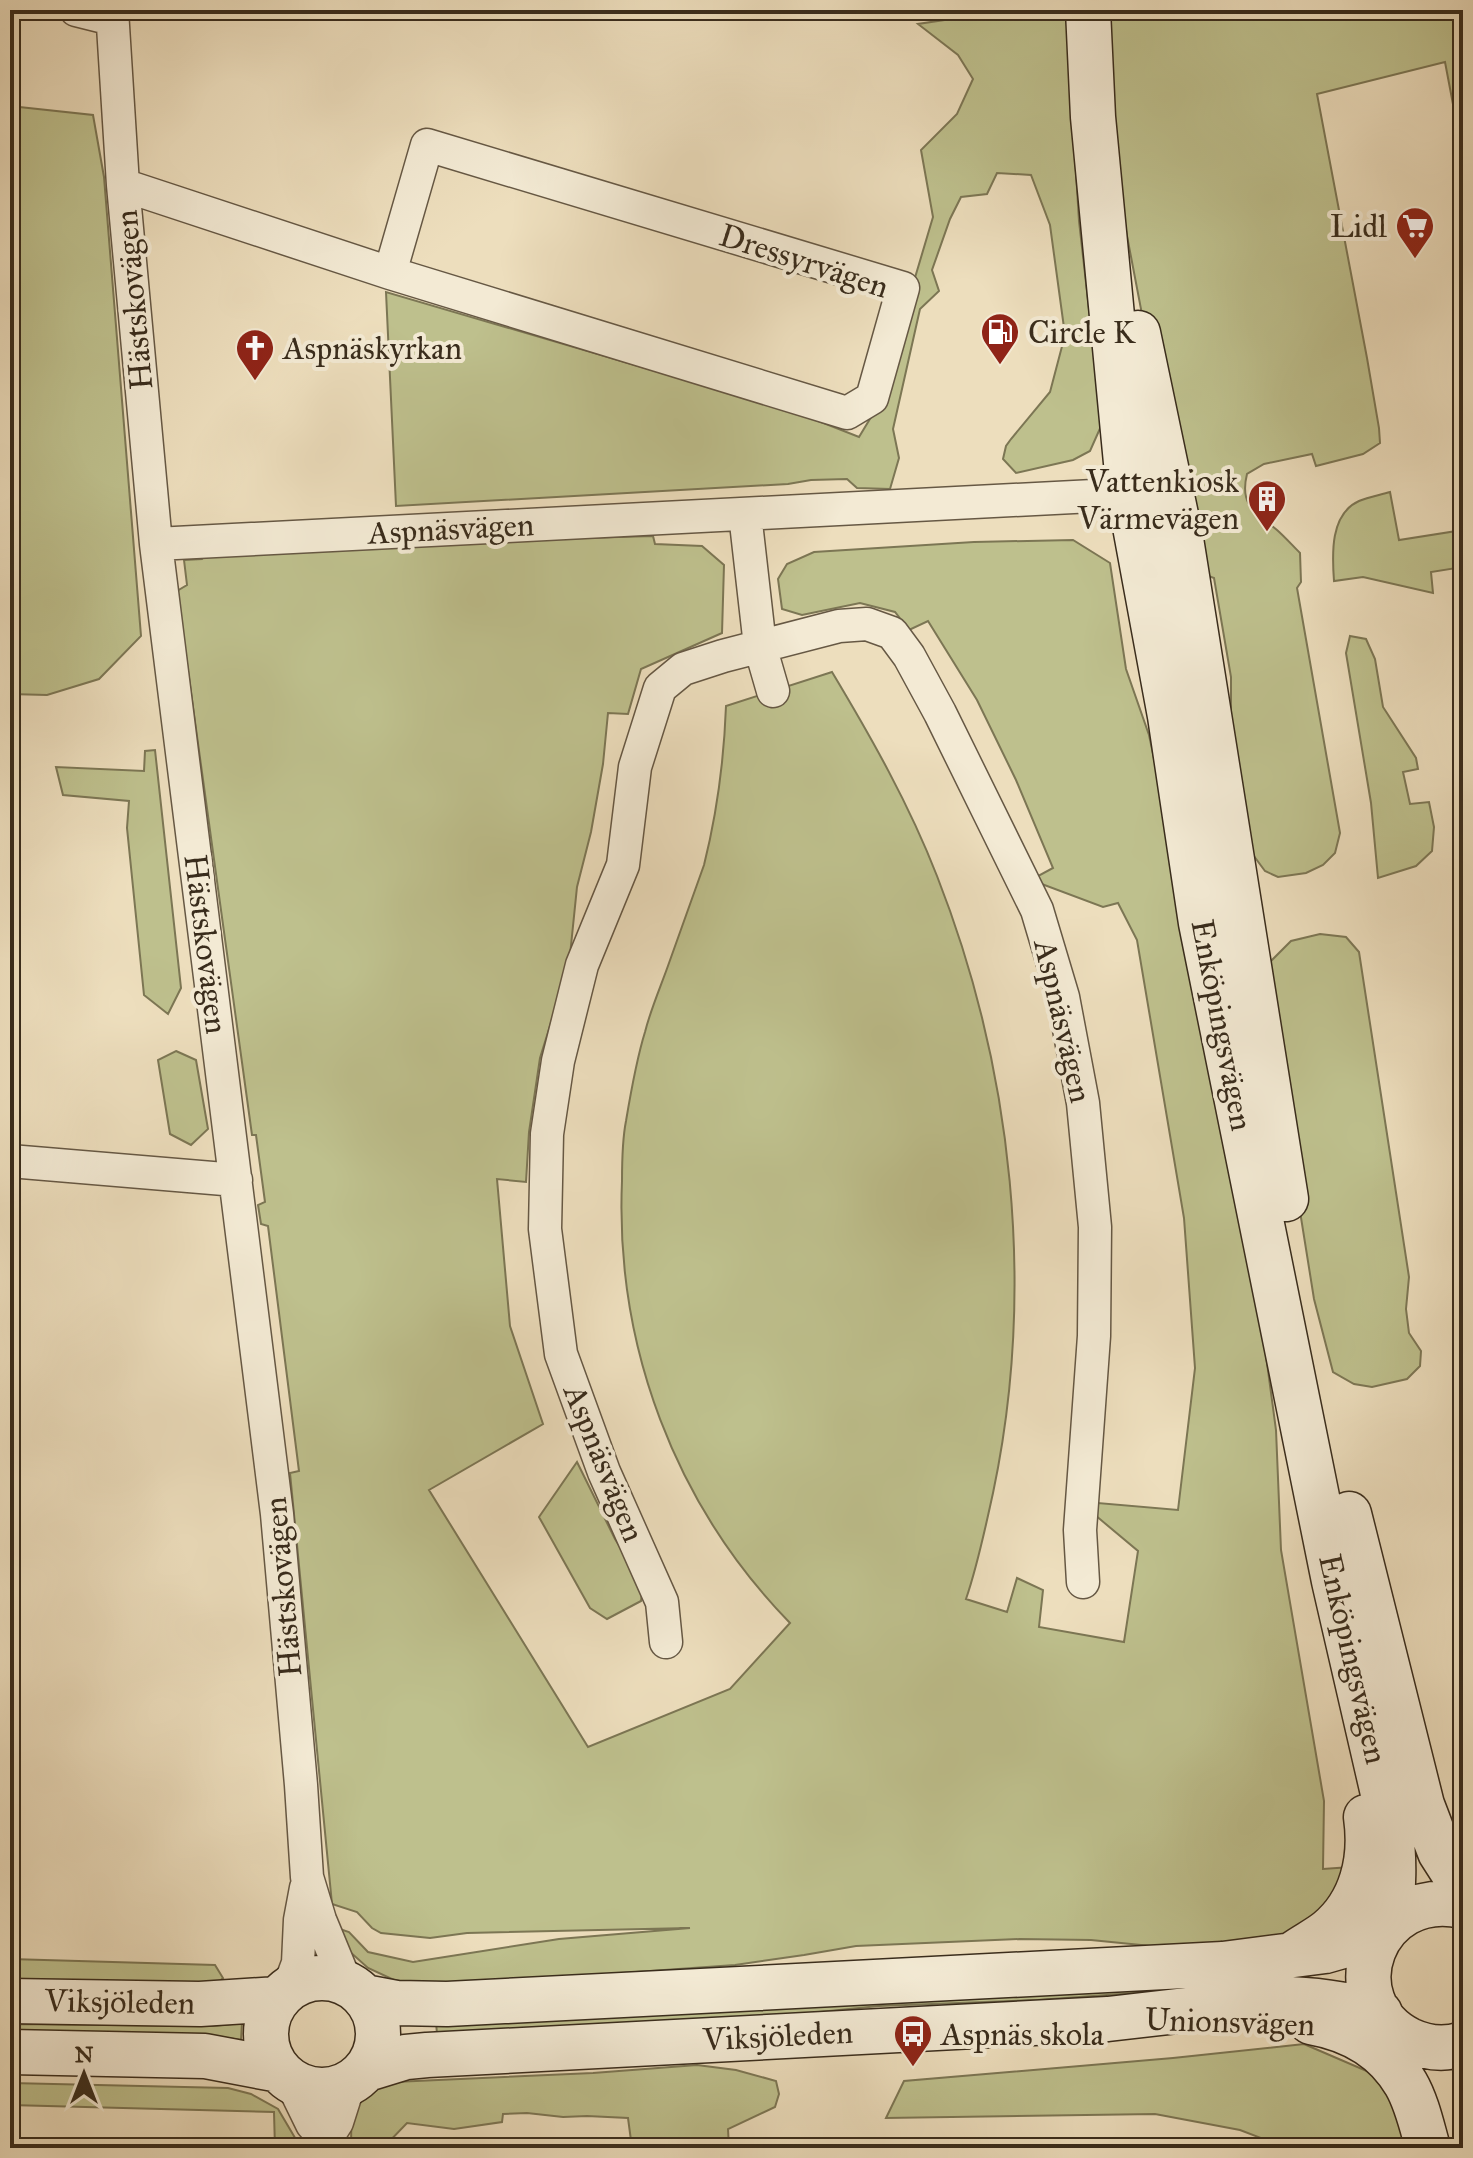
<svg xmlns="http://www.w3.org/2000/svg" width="1473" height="2158" font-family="'IM FELL Great Primer',serif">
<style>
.green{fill:#bec08d;stroke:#7c7654;stroke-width:2}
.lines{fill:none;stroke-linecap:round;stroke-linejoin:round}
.street-casing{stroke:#665844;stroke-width:35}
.secondary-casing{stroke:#392c1c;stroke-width:47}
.street{stroke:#f3ead4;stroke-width:32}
.secondary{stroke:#f3ead4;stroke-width:44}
.labels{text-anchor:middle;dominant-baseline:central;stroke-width:8;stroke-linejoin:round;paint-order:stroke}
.poi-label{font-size:32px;fill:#392c1c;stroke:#f3ead4;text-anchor:start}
.street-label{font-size:32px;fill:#392c1c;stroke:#f3ead4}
</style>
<rect width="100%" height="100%" fill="#eddebd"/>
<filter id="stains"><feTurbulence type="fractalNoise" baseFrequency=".0025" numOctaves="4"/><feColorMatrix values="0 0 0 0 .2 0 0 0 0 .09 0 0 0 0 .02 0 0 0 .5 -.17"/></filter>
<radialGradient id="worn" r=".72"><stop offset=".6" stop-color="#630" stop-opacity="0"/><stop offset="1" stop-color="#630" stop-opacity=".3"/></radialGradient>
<!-- green -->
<path class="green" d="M 978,10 L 1066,10 L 1079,221 L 1102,424 L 1090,451 L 1073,460 L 1016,473 L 1003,459 L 1006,446 L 1011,439 L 1050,392 L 1065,335 L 1050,225 L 1031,175 L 997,173 L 987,194 L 961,197 L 950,219 L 932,270 L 939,291 L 920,309 L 893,429 L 899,458 L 890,489 L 857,488 L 847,479 L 811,480 L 788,484 L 396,506 L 386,292 L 798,413 L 859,437 L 888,389 L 914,281 L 933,217 L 921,150 L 957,114 L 973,79 L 958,55 L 918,24 L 971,16 Z
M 1108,10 L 1463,10 L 1463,119 L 1456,120 L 1445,62 L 1317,94 L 1367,358 L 1379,428 L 1380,443 L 1363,454 L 1316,466 L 1312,454 L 1264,464 L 1247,474 C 1239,506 1256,513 1277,530 C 1285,537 1292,545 1300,553 L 1301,582 L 1297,588 L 1340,833 L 1335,853 L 1323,865 L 1306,873 L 1278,877 L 1265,871 L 1248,848 L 1231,761 L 1231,677 L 1214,578 L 1195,571 L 1145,330 L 1119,194 Z
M 10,106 L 93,115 L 104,177 L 141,636 L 99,679 L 47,695 L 10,694 Z
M 1390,492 L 1399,540 L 1463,530 L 1463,567 L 1431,572 L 1433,593 L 1363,577 L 1334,581 C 1332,554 1330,514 1359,501 C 1368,497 1380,495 1390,492 Z
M 653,536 L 655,544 L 702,546 L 724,565 L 722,633 L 641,669 L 628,714 L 608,713 L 603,764 L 591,832 L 577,887 L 569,965 L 540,1058 L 529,1132 L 526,1182 L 497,1179 L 510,1326 L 543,1424 L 429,1490 L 588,1747 L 730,1689 L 790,1623 C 675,1505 615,1346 622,1181 C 622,1161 622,1141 626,1121 C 631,1091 636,1061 645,1032 C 651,1008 661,986 669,963 C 681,930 692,898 704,865 C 717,813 724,760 726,706 L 832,672 C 871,737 909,804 937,876 C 1013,1070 1036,1289 993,1493 C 985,1529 978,1564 966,1599 L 1007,1612 L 1017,1578 L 1043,1590 L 1039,1627 L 1124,1642 L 1138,1551 L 1095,1515 L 1098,1503 L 1178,1510 L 1195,1368 L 1184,1218 L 1137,940 L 1118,903 L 1103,907 L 1039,883 L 1038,876 L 1053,868 L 1016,780 L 977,700 L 928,621 L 909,630 L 895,612 L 860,603 L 802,615 L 782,609 L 778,579 L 787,564 L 814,552 L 974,542 L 1073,540 L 1110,563 L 1126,669 L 1149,735 L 1239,1154 L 1276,1430 L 1281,1550 L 1324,1801 L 1323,1869 L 1352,1867 L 1325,1914 L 1270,1941 L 1171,1948 L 1091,1940 L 1020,1939 L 856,1946 L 804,1955 L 735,1965 L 481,1983 L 419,1984 L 394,1980 L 368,1968 L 349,1951 L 337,1928 L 349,1932 L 368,1952 L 413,1962 L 559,1939 L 690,1928 L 467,1933 L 430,1938 L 381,1933 L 372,1928 L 357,1912 L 332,1904 L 290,1473 L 299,1471 L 268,1226 L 261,1224 L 258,1205 L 265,1202 L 256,1135 L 252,1135 L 177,591 L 187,585 L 184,560 L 202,559 L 211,549 Z
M 1350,636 L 1366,639 L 1375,659 L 1383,707 L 1416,758 L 1418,769 L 1403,772 L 1410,804 L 1429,802 L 1434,827 L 1432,851 L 1416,866 L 1378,878 L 1371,803 L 1346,653 Z
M 155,750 L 181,988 L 168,1014 L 144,995 L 127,828 L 129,801 L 63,795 L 56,767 L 144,771 L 145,751 Z
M 1320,934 L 1346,937 L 1359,952 L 1409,1277 L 1406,1309 L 1409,1333 L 1421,1351 L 1420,1366 L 1407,1379 L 1372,1387 L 1354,1384 L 1333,1372 L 1314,1299 L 1265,992 L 1267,965 L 1291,941 Z
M 176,1051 L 196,1060 L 208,1129 L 191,1145 L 170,1134 L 158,1060 Z
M 577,1462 L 615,1539 L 643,1583 L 641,1601 L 607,1619 L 590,1608 L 539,1517 Z
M 10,1959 L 215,1965 L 223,1978 L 213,1988 L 10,1986 Z
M 1195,1981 L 1197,1991 L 1162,1991 L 1038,2000 L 879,2006 L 760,2018 L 437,2034 L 436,2022 Z
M 242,2023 L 241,2040 L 214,2036 L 10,2035 L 10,2024 L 213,2026 Z
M 1304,2044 L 1383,2078 L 1416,2148 L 1287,2148 L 1240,2130 L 1155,2114 L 886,2118 L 904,2081 L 1173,2058 Z
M 697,2065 L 736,2070 L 776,2081 L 779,2094 L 775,2107 L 728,2129 L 729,2148 L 632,2148 L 628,2118 L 587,2116 L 563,2117 L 527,2113 L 503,2114 L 502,2122 L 454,2129 L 407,2123 L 383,2148 L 351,2148 C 352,2101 347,2099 394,2082 L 593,2073 Z
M 10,2083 L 228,2088 L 251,2094 L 278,2109 L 301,2148 L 275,2148 L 274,2112 L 10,2105 Z"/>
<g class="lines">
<!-- street casing -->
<g class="street-casing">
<path id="street" d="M 76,10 L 112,19
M 112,10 L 123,185 L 156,544 L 277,1514 L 301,1785 L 307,1877 L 320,1920 L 346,1983
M 123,185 L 390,273 L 847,413 L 872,398 L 903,288 L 427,145 L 390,273
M 745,514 L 760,646 L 773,691
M 156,544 L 1151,493
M 10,1161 L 236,1180
M 666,1642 L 662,1602 L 604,1472 L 561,1354 L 545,1229 L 547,1134 L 558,1061 L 582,965 L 623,865 L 635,767 L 660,688 L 683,669 L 723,656 L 839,626 L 867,624 L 892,633 L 909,656 L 940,713 L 1037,910 L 1063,997 L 1083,1103 L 1095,1227 L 1094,1336 L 1080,1530 L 1083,1582
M 288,1990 L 298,1963 L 300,1920 L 306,1888
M 291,2081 L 312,2124 L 326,2139
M 327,2148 L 326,2139 L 337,2122 L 349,2084"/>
</g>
<!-- secondary casing -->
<g class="secondary-casing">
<path id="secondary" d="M 1088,10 L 1093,117 L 1129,494 L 1170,716 L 1201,923 L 1334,1581 L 1390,1824 C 1395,1860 1394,1889 1389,1925
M 1138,333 L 1181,539 L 1286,1199
M 1349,1514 L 1422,1805 L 1440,1852 L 1463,1888
M 1463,1906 C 1373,1886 1332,2001 1409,2040 C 1426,2048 1445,2050 1463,2044
M 1296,1952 C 1306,1945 1318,1939 1328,1931 C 1362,1903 1372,1859 1366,1817
M266 2034a56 56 0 1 1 112 0a56 56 0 1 1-112 0Z
M 365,1997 L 397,2003 L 447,2004 L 1223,1964 L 1325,1951 L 1381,1935
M 10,2001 L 200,2004 L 278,1999
M 1311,2022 C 1350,2029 1385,2047 1406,2084 C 1417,2103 1422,2127 1428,2148
M 10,2052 L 205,2056 L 279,2070
M 367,2069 L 406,2057 L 427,2055 L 1108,2019 L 1281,1999 C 1316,1999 1346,2004 1380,2013"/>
</g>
<!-- street -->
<use href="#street" class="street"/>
<!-- secondary -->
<use href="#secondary" class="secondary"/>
</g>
<!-- icons -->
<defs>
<g id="supermarket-pin" transform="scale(2)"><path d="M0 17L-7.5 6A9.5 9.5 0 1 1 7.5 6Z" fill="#8f2418" stroke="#f3ead4"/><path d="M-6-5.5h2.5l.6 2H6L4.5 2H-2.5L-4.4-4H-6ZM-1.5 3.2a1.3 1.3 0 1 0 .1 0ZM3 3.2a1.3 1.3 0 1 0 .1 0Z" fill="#fff"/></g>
<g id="fuel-pin" transform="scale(2)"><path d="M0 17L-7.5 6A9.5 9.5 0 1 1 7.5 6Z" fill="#8f2418" stroke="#f3ead4"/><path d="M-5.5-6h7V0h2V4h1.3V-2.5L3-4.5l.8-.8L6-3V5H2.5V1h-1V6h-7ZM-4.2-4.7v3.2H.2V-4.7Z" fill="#fff"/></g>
<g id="church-pin" transform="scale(2)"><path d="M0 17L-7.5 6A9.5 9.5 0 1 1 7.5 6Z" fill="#8f2418" stroke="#f3ead4"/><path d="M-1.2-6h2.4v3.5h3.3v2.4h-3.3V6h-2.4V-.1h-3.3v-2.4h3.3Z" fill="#fff"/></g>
<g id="building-pin" transform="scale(2)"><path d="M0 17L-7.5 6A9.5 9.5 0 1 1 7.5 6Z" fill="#8f2418" stroke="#f3ead4"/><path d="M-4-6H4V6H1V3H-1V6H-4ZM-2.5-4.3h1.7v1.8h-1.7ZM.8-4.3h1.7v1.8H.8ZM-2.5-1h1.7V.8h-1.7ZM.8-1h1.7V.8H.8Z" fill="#fff"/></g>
<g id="bus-pin" transform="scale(2)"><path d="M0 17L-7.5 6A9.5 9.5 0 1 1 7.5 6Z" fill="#8f2418" stroke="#f3ead4"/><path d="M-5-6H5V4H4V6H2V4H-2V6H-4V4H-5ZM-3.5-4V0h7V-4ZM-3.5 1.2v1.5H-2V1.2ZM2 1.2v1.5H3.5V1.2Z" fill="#fff"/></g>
</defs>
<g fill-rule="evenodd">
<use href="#supermarket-pin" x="1415" y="226"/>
<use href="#fuel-pin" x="1000" y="332"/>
<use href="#church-pin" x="255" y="348"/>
<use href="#building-pin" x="1267" y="499"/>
<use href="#bus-pin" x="913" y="2034"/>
</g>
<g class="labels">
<!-- poi labels -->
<g class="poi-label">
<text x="1387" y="226" text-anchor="end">Lidl</text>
<text x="1028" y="332">Circle K</text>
<text x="283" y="348">Aspnäskyrkan</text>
<text x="1239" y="481" text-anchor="end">Vattenkiosk<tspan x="1239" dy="37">Värmevägen</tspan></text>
<text x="941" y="2034">Aspnäs skola</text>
</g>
<!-- street labels -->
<g class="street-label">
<text transform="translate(804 261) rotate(18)">Dressyrvägen</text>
<text transform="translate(134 300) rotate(-95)">Hästskovägen</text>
<text transform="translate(451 529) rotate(-3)">Aspnäsvägen</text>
<text transform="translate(206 944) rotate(83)">Hästskovägen</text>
<text transform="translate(1063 1021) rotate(77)">Aspnäsvägen</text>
<text transform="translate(1222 1025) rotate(79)">Enköpingsvägen</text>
<text transform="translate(604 1463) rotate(68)">Aspnäsvägen</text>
<text transform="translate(283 1587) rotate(-95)">Hästskovägen</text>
<text transform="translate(1353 1659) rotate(77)">Enköpingsvägen</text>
<text transform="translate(120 2002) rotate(1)">Viksjöleden</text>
<text transform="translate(1230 2022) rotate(2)">Unionsvägen</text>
<text transform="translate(778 2036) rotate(-3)">Viksjöleden</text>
</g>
</g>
<!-- margin -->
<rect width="1473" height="2158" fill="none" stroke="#eddebd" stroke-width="40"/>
<rect x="12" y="12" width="1449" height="2134" fill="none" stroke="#392c1c" stroke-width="4"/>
<rect x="20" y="20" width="1433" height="2118" fill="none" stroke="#392c1c" stroke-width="2"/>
<!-- north arrow -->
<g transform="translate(84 2074)" stroke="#f3ead4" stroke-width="6" paint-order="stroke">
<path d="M0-6L14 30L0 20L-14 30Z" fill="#392c1c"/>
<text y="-12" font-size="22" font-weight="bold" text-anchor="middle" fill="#392c1c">N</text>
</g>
<rect width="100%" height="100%" filter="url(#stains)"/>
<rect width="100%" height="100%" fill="url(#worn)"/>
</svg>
